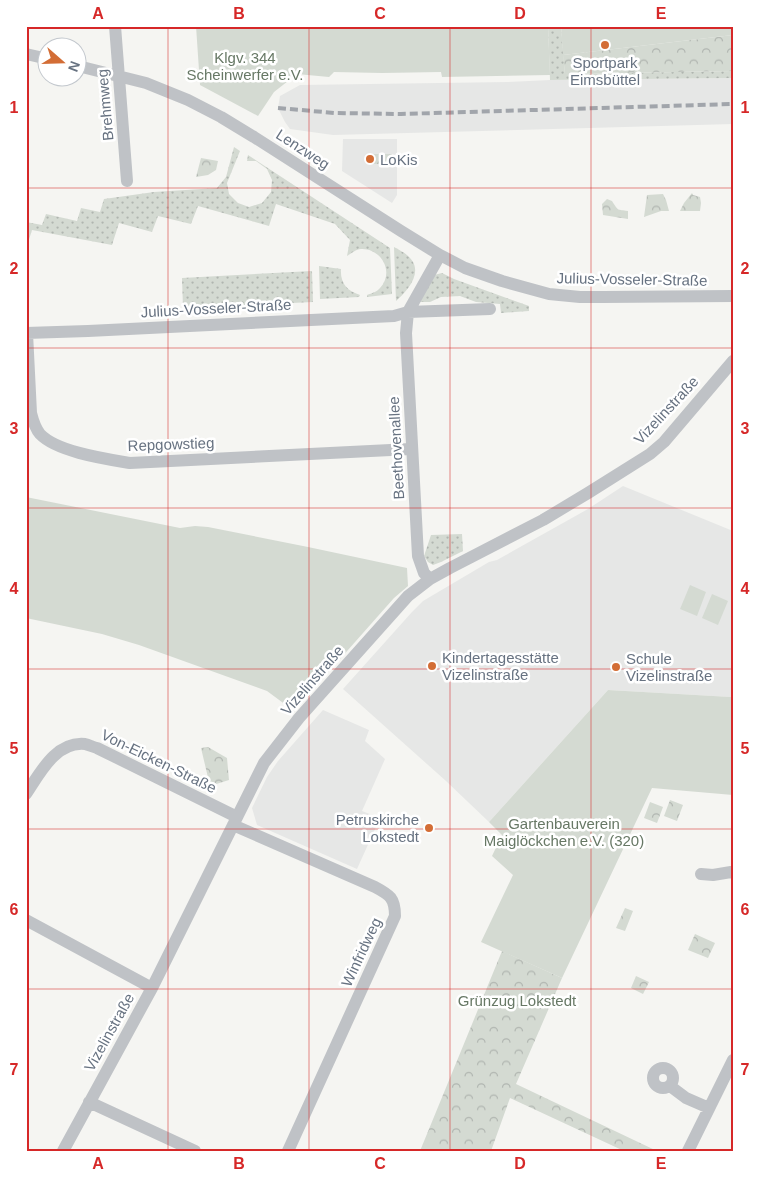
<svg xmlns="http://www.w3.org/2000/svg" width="759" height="1177" font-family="Arial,sans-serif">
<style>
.built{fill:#e6e7e6}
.grass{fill:url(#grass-dots)}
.forest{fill:url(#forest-crowns)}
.garden{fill:#d4dad2}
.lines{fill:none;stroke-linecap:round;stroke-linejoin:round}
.minor{stroke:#bfc2c6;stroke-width:12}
.rail{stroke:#a1a5ab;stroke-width:4;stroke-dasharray:8 4;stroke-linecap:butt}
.grid{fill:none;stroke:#d62828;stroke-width:1;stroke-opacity:0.55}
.poi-dot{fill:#d36d35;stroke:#fff;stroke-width:2}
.labels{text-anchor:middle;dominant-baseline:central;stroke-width:5;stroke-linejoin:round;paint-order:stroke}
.park-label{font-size:15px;fill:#677865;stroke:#fff}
.poi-label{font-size:15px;fill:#677281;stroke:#fff;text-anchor:start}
.street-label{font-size:15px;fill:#677281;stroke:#fff}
.neatline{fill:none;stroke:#d62828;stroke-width:2}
.grid-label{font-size:16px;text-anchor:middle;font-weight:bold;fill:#d62828}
</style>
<defs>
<pattern id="grass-dots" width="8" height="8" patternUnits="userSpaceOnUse" patternTransform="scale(1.25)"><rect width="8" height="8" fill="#d4dad2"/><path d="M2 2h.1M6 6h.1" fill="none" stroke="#b0b5b0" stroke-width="1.8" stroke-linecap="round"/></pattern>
<pattern id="forest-crowns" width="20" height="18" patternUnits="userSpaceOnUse" patternTransform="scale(1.25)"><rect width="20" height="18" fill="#d4dad2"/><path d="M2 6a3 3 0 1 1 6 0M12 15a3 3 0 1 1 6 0" fill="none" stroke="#b0b5b0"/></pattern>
</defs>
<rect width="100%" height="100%" fill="#f5f5f2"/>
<!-- built -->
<path class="built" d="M 733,78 L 733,124 L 333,135 L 290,129 L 285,122 L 278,108 L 280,96 L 300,85 L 508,82 L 550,80 Z
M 343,139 L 397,139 L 397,195 L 392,203 L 342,171 Z
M 623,486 L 733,531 L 733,692 L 731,697 L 608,690 L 489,822 L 446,781 L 343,689 L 412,612 L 423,601 L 489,562 L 497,560 L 588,509 Z
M 323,710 L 369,730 L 365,741 L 385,759 L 362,811 L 380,818 L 357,869 L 257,825 L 252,808 L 267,777 L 278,761 Z"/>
<!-- grass -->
<path class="grass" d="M 548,26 L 561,26 L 565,74 L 733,71 L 733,78 L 550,80 Z
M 234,147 L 240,151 L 227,183 L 229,194 L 238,203 L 249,207 L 262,203 L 271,192 L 272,180 L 267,169 L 256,161 L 247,161 L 248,155 L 390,248 L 392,294 L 367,297 L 367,295 C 372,293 377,292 380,288 C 395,272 381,248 361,249 C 356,249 352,253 347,256 L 350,240 L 335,224 L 276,204 L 269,226 L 198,206 L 191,224 L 158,216 L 152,232 L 119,223 L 112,245 L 32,230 L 26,249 L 26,222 L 42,225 L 46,214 L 77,221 L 81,208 L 100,212 L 104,199 L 154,192 L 217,188 L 226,177 Z
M 394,247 C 399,250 404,252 408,256 C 425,271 408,290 396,301 Z
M 319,266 L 341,269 C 340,283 347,291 360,295 L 359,297 L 320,299 Z
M 312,271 L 313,302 L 183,308 L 182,278 Z
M 442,273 L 454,279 L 529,306 L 529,311 L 501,313 L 500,304 L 476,302 L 460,296 L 441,297 L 430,302 L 419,302 L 434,275 Z
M 462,534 L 463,551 L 441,562 L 433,565 L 428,562 L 424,556 L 431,535 Z"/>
<!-- forest -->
<path class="forest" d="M 733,35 L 733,71 L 565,74 L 563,55 Z
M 373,154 L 392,154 L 392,164 L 373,164 Z
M 201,158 L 218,161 L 216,170 L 208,175 L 196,177 Z
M 692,193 L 693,195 L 700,197 L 701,203 L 700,211 L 680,211 L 684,203 Z
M 663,194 L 666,200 L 669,211 L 661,211 L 644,217 L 647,195 Z
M 607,199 L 612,201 C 619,212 617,209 628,211 L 628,219 L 603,215 L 602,204 Z
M 208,747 L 227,758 L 229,780 L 210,786 L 201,748 Z
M 670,800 L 683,805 L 677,821 L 664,816 Z
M 650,802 L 663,807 L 657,823 L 644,818 Z
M 625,908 L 633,911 L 625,931 L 616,928 Z
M 695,934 L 715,943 L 708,958 L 688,950 Z
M 502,951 L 562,978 L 516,1084 L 657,1151 L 624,1151 L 510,1098 L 491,1151 L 420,1151 Z
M 636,976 L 649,982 L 643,994 L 631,988 Z"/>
<!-- garden -->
<path class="garden" d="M 196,26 L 548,26 L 550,75 L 442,77 L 441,72 L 382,73 L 334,72 L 329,77 L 297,74 L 274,92 L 258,116 L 200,85 Z
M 561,26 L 733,26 L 733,35 L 563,55 Z
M 26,497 L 180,528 L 195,526 L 208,527 L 308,547 L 407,568 L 408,586 L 394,598 L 294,711 L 267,691 L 139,645 L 102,634 L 26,618 Z
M 690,585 L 706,592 L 697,616 L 680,609 Z
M 712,594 L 728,601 L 718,625 L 702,618 Z
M 608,690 L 731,697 L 733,692 L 733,795 L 652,788 L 562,978 L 481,942 L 513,875 L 492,856 L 502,835 L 489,822 Z"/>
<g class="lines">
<!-- minor -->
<path class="minor" d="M 115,26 L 127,181
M 26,54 L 48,59
M 78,66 L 146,83 L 188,100 L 221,117 L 254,137 L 401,231 L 440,255 L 465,268 L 502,281 L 549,294 L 580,297 L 603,297 L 733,296
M 26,333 L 88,331 L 394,316 L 408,312 L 440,255
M 27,333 L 31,413 C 33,421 35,428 40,434 C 57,452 106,459 130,463 L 411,449
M 430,579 L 424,573 L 418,556 L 406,333 L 408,312 L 490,309
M 26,794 C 40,773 56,741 85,744 C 89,745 93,747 97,748 L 237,817
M 233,825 L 375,887 C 390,895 395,898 395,916 L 288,1151
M 701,874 L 713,875 L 731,872 L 733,873
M 26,920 L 152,988
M653 1078a10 10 0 1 1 20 0a10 10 0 1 1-20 0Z
M 670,1086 L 686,1098 L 709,1108
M 89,1102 L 195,1151
M 63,1151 L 152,988 L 264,763 L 299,718 L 408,596 L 430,579 L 450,568 L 543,520 L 588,493 L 650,454 L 664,442 L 733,361
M 688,1151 L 733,1060"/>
<!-- rail -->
<path class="rail" d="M 278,108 L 335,113 L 401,114 L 733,104"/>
</g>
<!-- grid -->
<path class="grid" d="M 168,26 L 168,1151M 309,26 L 309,1151M 450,26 L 450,1151M 591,26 L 591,1151M 26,188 L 733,188M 26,348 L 733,348M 26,508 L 733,508M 26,669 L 733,669M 26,829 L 733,829M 26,989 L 733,989"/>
<!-- markers -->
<g class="poi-dot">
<circle cx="605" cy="45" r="5"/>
<circle cx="370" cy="159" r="5"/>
<circle cx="432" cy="666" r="5"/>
<circle cx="616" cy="667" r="5"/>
<circle cx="429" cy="828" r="5"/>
</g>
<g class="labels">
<!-- park labels -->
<g class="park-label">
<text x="245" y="57">Klgv. 344<tspan x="245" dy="17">Scheinwerfer e.V.</tspan></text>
<text x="564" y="823">Gartenbauverein<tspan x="564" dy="17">Maiglöckchen e.V. (320)</tspan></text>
<text x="517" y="1000">Grünzug Lokstedt</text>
</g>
<!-- poi labels -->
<g class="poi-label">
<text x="605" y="62" text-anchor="middle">Sportpark<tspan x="605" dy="17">Eimsbüttel</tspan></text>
<text x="380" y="159">LoKis</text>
<text x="442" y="657">Kindertagesstätte<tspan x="442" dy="17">Vizelinstraße</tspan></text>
<text x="626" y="658">Schule<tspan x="626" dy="17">Vizelinstraße</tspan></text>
<text x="419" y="819" text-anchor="end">Petruskirche<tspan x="419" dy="17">Lokstedt</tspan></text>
</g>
<!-- street labels -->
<g class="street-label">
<text transform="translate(105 105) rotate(-95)">Brehmweg</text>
<text transform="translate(303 149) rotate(33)">Lenzweg</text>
<text transform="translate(632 279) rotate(1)">Julius-Vosseler-Straße</text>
<text transform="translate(216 308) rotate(-3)">Julius-Vosseler-Straße</text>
<text transform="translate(666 410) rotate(-47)">Vizelinstraße</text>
<text transform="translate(171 444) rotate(-2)">Repgowstieg</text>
<text transform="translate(396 448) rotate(-93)">Beethovenallee</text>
<text transform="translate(312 680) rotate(-49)">Vizelinstraße</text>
<text transform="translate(159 761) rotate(26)">Von-Eicken-Straße</text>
<text transform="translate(361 952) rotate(-65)">Winfridweg</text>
<text transform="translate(109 1032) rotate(-61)">Vizelinstraße</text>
</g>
</g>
<!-- border -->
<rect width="759" height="1177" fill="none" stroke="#ffffff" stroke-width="55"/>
<!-- north arrow -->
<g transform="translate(62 62) rotate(110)"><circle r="24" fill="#ffffff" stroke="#c2c7cd"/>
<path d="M0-4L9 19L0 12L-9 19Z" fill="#d36d35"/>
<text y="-8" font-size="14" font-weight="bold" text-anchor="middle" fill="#677281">N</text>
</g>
<rect x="28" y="28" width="704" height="1122" class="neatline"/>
<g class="grid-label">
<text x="98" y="19">A</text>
<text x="239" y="19">B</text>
<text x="380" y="19">C</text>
<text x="520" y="19">D</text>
<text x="661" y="19">E</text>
<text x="14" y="113">1</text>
<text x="745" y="113">1</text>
<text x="14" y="274">2</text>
<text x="745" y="274">2</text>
<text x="14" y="434">3</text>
<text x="745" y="434">3</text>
<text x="14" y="594">4</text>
<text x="745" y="594">4</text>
<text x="14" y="754">5</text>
<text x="745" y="754">5</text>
<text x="14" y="915">6</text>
<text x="745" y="915">6</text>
<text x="14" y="1075">7</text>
<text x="745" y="1075">7</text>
<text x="98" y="1169">A</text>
<text x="239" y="1169">B</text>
<text x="380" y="1169">C</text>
<text x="520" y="1169">D</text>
<text x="661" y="1169">E</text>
</g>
</svg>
